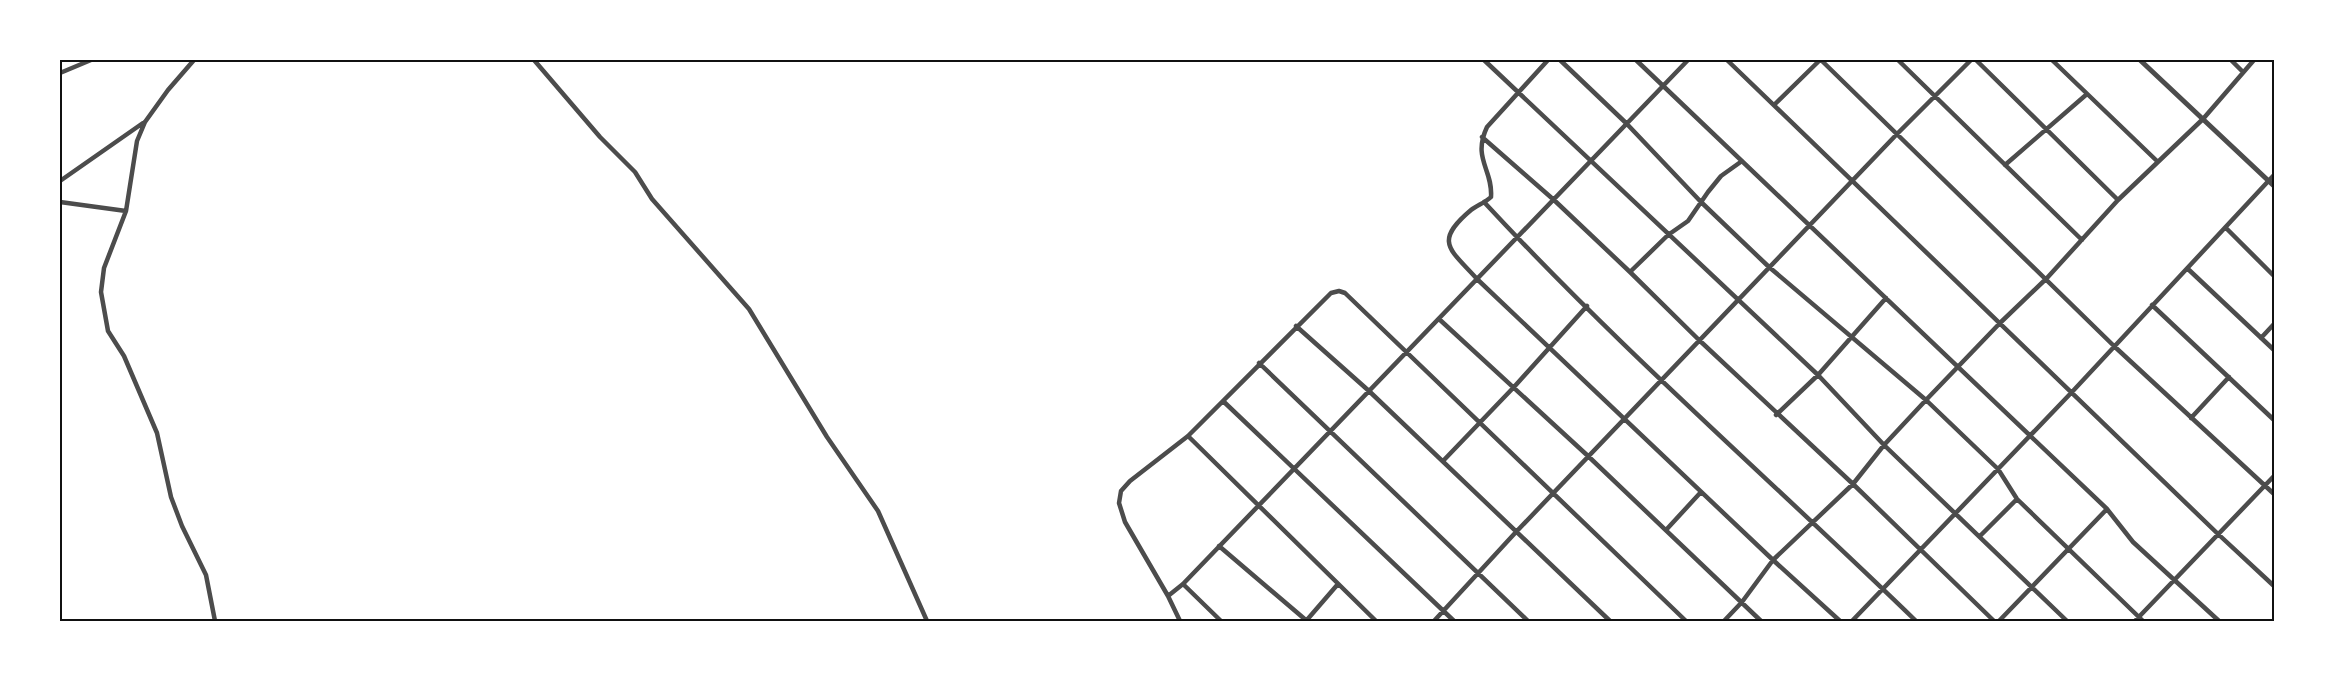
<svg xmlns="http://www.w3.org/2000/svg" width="2334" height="681" font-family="Inter,sans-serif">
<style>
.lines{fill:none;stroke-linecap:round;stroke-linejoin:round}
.minor{stroke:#4c4c4c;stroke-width:4.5}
.tertiary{stroke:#4c4c4c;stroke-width:5}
.neatline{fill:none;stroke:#111;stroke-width:2}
</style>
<rect width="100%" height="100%" fill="#fff"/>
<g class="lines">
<!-- minor -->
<path class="minor" d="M 194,60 L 168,90 L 145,122 L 137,141 L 126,211 L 104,268 L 101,292 L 108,331 L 124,356 L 157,433 L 171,497 L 182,526 L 206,575 L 215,621
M 534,60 L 600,137 L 635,172 L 652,199 L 749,309 L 827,437 L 878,511 L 927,621
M 1484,60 L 1818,375 L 1884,445 L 2067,621
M 1548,60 L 1487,127 C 1472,159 1493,169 1491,197 C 1485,203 1477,205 1471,210 C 1433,242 1450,249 1477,279 L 1773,560 L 1840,621
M 1560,60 L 1626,123 L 1701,202 L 1769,267 L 1926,400 L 1998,469 L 2017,499 L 2143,621
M 1636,60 L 2107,509 L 2133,542 L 2219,621
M 1727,60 L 2218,534 L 2274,586
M 1821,60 L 2115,347 L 2274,494
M 1898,60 L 2082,240
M 1976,60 L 2118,200
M 2052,60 L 2158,162
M 2231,60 L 2243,72
M 60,73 L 91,60
M 1774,105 L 1820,60
M 1482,137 L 1554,200 L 1630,272 L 1699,340 L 1853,484 L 1994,621
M 2005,165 L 2087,94
M 60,181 L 143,123
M 60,202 L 126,211
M 1484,202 C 1620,349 1773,482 1916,621
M 2226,228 L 2274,276
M 2188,269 L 2274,350
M 1630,272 L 1668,235 L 1688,221 L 1708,192 L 1721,176 L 1742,161
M 2152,305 L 2274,420
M 1439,319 L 1588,456 L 1761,621
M 1296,326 L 1369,391 L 1610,621
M 2261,338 L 2274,324
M 1259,363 L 1528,621
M 1223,401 L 1454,621
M 1776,415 L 1818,375 L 1886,298
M 2191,418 L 2229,377
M 1188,436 L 1376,621
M 1443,461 L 1514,387 L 1587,306
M 1666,530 L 1701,492
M 1980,536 L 2017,499
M 1219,546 L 1307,621
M 1183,584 L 1221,621
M 1168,596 L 1183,584 L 1688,60
M 1180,621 L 1168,596 L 1125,522 L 1119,503 L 1121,491 L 1130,481 L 1188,436 L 1331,293 L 1339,291 L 1345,293 L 1686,621
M 1306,621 L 1338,584
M 1434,621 L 1516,532 L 1897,134 L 1971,60
M 1724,621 L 1742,602 L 1773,560 L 1853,484 L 1884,445 L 1926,400 L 2000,323 L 2047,278 L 2118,200 L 2203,119 L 2254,60
M 1852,621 L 2072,392 L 2274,175
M 1999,621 L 2107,509
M 2135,621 L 2274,476"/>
<!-- tertiary -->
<path class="tertiary" d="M 2140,60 L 2274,186"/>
</g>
<!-- border -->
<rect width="2334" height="681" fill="none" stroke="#ffffff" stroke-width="122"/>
<rect x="61" y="61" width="2212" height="559" class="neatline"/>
</svg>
